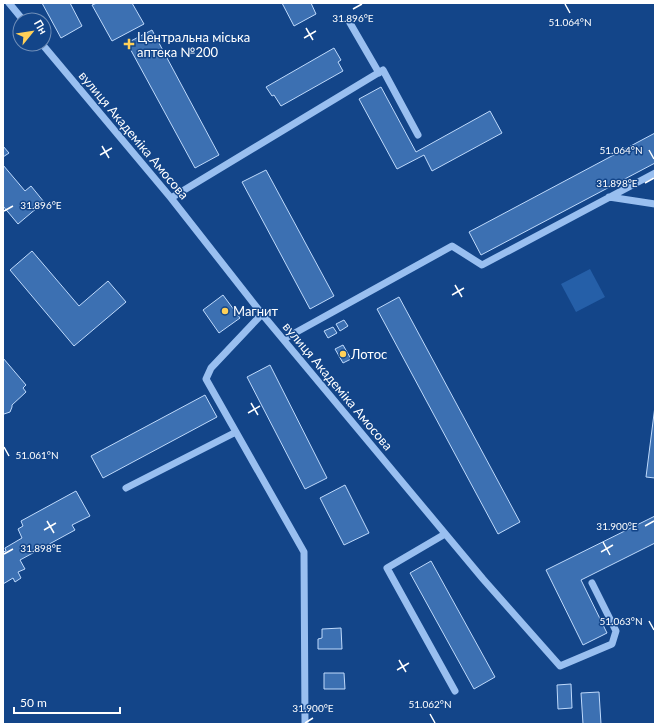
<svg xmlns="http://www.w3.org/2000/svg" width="658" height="727" font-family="Lato,sans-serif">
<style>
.green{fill:#255fa8}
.building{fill:#3c70b2;stroke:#bfdafc}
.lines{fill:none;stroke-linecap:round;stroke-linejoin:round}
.minor{stroke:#99bff0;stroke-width:7}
.ticks{fill:none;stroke:#fff;stroke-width:1.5}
.poi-dot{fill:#ffd058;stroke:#134589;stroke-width:1.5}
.labels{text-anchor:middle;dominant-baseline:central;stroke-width:3;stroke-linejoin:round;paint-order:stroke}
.poi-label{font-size:13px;fill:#fff;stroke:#134589;text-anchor:start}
.street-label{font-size:13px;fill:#fff;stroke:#134589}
.ticks-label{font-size:10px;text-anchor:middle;fill:#fff;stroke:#134589;stroke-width:3;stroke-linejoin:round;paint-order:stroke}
</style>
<rect width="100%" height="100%" fill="#134589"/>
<!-- green -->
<path class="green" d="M 590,269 L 605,297 L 576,312 L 561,284 Z"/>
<!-- building -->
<path class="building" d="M 42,3 L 70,3 L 82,26 L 61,38 Z
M 97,3 L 132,3 L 144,24 L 112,41 L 92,5 Z
M 282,3 L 311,3 L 316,14 L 294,26 Z
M 152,30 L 219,155 L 195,168 L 127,43 Z
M 334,48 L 341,60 L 338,62 L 343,71 L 281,106 L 274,95 L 272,96 L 266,87 Z
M 381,87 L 416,152 L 490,111 L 502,133 L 432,171 L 424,155 L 397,169 L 359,99 Z
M 655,133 L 655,163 L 481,255 L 469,232 Z
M 3,146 L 9,153 L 3,157 Z
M 3,165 L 25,191 L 31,186 L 44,202 L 18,224 L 3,206 Z
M 266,170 L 334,296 L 310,309 L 242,182 Z
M 32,251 L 79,306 L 108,281 L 126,302 L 74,346 L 10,270 Z
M 223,295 L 240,318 L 219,333 L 203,310 Z
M 399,297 L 520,522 L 498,534 L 377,309 Z
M 344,320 L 348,326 L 340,331 L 336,324 Z
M 333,327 L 337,333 L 328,338 L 324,331 Z
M 343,345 L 351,359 L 343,363 L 335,349 Z
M 3,358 L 26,385 L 23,388 L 26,392 L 12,405 L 12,407 L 10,412 L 4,414 L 3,413 Z
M 270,365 L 327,478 L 305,489 L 247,377 Z
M 205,395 L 217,417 L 103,478 L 91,456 Z
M 655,406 L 655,478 L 646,477 Z
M 345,485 L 369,533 L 344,545 L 320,498 Z
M 76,491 L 90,516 L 72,525 L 75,530 L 20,560 L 25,569 L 18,572 L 21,578 L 15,582 L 13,578 L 3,584 L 3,552 L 6,551 L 5,548 L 22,538 L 18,529 L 23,526 L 21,521 Z
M 655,516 L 655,543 L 581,580 L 607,633 L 583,645 L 546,570 Z
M 431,561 L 495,677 L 474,689 L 410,573 Z
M 341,628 L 342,649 L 318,649 L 318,639 L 322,638 L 322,629 Z
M 324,673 L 344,673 L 345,689 L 324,689 Z
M 571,684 L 572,708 L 558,709 L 557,685 Z
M 599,692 L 601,724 L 583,724 L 581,693 Z"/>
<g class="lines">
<!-- minor -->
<path class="minor" d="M 9,3 L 23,20
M 350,23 L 379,73
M 42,44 L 171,198 L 262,314 L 483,579 L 560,666 L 612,644 L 616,631 L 592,583
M 609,197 L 655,204
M 171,198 L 383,70 L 418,135
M 284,339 L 452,246 L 482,265 L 655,173
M 236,432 L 304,552 L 305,724
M 126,488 L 236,432 L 206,379 L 211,368 L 262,314
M 445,534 L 387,568 L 455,691"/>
</g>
<!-- ticks -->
<path class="ticks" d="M 565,4 L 570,13M 353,9 L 362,4M 306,28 L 313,40M 304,38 L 316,31M 102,146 L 109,158M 649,150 L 654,159M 100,155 L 112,148M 645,183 L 654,178M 4,211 L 13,206M 455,285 L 462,297M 452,295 L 464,288M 251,403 L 258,415M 248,413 L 260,406M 4,447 L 9,456M 47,521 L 54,533M 645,526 L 654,521M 44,530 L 56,523M 603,542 L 610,555M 601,552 L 613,545M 4,554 L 13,549M 649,621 L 654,630M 399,660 L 406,672M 397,670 L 409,663M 430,714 L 435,723M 305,723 L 313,718"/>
<!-- markers -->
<g class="poi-dot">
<path d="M127 38h4v4h4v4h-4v4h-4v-4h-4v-4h4z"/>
<circle cx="225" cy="311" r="4"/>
<circle cx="343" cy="354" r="4"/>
</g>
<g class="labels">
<!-- poi labels -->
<g class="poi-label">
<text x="137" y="37">Центральна міська<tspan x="137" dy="15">аптека №200</tspan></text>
<text x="233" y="311">Магнит</text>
<text x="351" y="354">Лотос</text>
</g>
<!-- street labels -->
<g class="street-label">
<text transform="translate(134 135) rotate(50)">вулиця Академіка Амосова</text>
<text transform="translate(338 386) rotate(50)">вулиця Академіка Амосова</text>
</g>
</g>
<g class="ticks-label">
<text x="353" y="22">31.896°E</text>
<text x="570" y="26">51.064°N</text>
<text x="621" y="154">51.064°N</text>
<text x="617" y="187">31.898°E</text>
<text x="41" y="209">31.896°E</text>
<text x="37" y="459">51.061°N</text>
<text x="617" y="530">31.900°E</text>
<text x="41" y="552">31.898°E</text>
<text x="621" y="625">51.063°N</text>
<text x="430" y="708">51.062°N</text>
<text x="313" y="712">31.900°E</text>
</g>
<!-- border -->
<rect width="658" height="727" fill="none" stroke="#ffffff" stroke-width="8"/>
<!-- north arrow -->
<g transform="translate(32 32) rotate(60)"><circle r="19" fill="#134589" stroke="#718fb8"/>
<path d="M0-3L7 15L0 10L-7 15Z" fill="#ffd058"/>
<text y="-6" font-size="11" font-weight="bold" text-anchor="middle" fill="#ffffff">Пн</text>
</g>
<!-- scale -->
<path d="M14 707v6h106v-6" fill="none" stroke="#ffffff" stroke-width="2"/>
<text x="20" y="707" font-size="12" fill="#ffffff" stroke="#134589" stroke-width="3" paint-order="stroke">50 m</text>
</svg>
